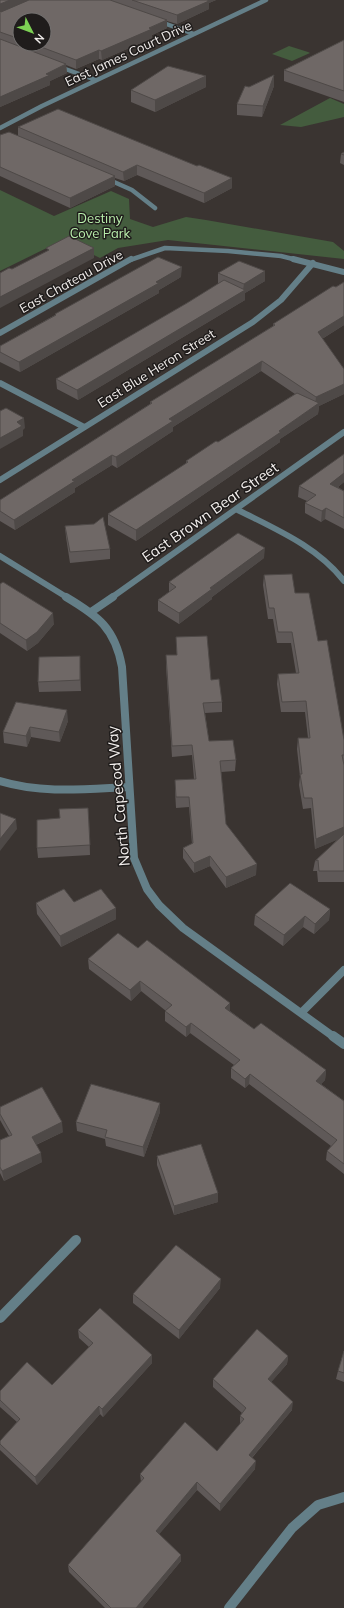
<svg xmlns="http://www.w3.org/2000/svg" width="344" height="1608" font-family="Mulish,sans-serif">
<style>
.green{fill:#445c3e}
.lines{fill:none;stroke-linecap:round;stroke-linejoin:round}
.street-far3{stroke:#647f88;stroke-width:4.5}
.street-far2{stroke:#647f88;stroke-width:6}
.street-far1{stroke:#647f88;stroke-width:8}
.street{stroke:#647f88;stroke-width:10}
.wall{fill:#5f5958;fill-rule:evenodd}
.shaded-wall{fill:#4e4947}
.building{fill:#6f6866;stroke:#4e4947}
.labels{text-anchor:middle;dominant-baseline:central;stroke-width:3;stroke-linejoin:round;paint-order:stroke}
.far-street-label{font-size:13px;fill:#f2eeec;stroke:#1f1c1b}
.far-park-label{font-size:13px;fill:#b9efac;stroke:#1f1c1b}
.street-label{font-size:15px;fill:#f2eeec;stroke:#1f1c1b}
</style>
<rect width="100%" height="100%" fill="#3a3431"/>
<!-- green -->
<path class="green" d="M 289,46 L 308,52 L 310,53 L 292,61 L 272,54 Z
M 330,98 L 344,104 L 344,117 L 301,127 L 280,125 Z
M 0,190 L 54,216 L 111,191 L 129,199 L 130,219 L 153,227 L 186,217 L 206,220 L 333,242 L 344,251 L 344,259 L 168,240 L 118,248 L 100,258 L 63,240 L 0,271 Z"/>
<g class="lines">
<!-- street-far3 -->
<path class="street-far3" d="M 158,21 L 194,34
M 57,66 L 96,80
M 0,128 L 42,106 L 266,0
M 105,178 L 132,190 L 155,208
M 130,260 L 165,248 L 228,251 L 281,256 L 297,260"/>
<!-- street-far2 -->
<path class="street-far2" d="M 293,259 L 344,272
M 0,333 L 131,259
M 0,383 L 84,427
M 0,480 L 253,322 L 281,300 L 313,263
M 236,509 C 275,529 317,546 344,581
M 0,556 L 68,598
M 111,598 L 344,432"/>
<!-- street-far1 -->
<path class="street-far1" d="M 66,597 C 98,616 115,628 122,667 L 134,858 L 147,889 L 159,905 L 183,928 L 334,1037
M 91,612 L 113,597
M 0,781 C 43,794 85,789 129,787
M 301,1013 L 344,970"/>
<!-- street -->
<path class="street" d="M 333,1036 L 344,1044
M 0,1318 L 76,1240
M 229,1608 L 292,1528 L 318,1505 L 344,1497"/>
</g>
<!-- wall -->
<path class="wall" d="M 0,0 L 216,0 L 209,3 L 209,9 L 177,24 L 167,21 L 167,28 L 152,35 L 152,38 L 102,60 L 99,59 L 76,69 L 66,65 L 67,73 L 50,81 L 50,85 L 0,107 ZM 20,20 L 44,44 L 20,44 Z
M 344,40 L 344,102 L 284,81 L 284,70 Z
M 274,75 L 274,86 L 262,117 L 237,115 L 237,104 L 249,87 Z
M 206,76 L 206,87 L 155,112 L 131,102 L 131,90 Z
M 18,127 L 232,188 L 204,203 L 137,175 L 124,181 L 115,178 L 115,186 L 70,208 L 0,176 L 0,135 L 18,136 Z
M 344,152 L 344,165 L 340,163 L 341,154 Z
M 265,271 L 265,281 L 245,293 L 245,300 L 78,400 L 57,389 L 56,379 L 187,303 L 218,284 L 218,273 Z
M 181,277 L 159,290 L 159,293 L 20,372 L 0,362 L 0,346 L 55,315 L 55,314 Z
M 344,282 L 344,325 L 322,339 L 344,369 L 344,394 L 319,406 L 318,414 L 280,439 L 280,442 L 136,541 L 108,525 L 108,514 L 186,464 L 186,461 L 218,442 L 295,394 L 261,371 L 173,427 L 173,431 L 117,468 L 112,465 L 75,488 L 75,492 L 15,530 L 0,521 L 0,500 L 150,404 L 150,402 L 273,326 L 273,324 Z
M 344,482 L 338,487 L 344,491 L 344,529 L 325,519 L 321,522 L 305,513 L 305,503 L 307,501 L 298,497 L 299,486 Z
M 94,524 L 110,549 L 110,559 L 70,563 L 66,537 L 65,526 Z
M 264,558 L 212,597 L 212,599 L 179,624 L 158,611 L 158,600 L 169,592 L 169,582 Z
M 264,575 L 295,593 L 318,641 L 344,740 L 344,882 L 318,882 L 317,871 L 313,871 L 315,861 L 338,839 L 315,849 L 311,808 L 303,809 L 299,785 L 300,776 L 297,749 L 298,738 L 308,738 L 305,712 L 281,712 L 277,684 L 278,674 L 296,673 L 291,643 L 277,643 L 273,619 L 268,619 L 263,585 Z
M 0,584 L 54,624 L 38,643 L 27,651 L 0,633 Z
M 176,637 L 211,680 L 222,702 L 222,712 L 205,713 L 209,741 L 236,760 L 235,771 L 221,772 L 226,824 L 256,875 L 226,888 L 210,866 L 194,873 L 183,858 L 183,848 L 192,844 L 189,807 L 176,808 L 175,791 L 175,780 L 194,779 L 192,755 L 172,757 L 166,666 L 166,655 L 177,655 Z
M 80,666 L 81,691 L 39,692 L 38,682 Z
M 16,702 L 68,721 L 60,742 L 31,737 L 27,747 L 4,743 L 3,732 Z
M 89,818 L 90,855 L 38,858 L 37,848 Z
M 74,902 L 116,919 L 61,947 L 37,914 L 36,903 Z
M 330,909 L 329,920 L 314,934 L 303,927 L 283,946 L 254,925 L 255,915 Z
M 138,948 L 230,1003 L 230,1011 L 254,1029 L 326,1070 L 325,1080 L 321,1084 L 344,1101 L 344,1174 L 326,1160 L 327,1151 L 331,1146 L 249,1084 L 245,1088 L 231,1078 L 231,1068 L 234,1065 L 190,1033 L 186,1037 L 165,1021 L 165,1011 L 166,1011 L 141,991 L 131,1001 L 89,969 L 88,959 Z
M 0,1107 L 63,1132 L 36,1145 L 42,1162 L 4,1181 L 0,1173 L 0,1140 L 9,1136 L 0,1120 Z
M 160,1112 L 144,1157 L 106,1146 L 105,1139 L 77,1131 L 76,1122 Z
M 157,1156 L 218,1193 L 218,1202 L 174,1215 L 157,1165 Z
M 220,1288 L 179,1339 L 133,1303 L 133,1294 Z
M 78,1330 L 152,1355 L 152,1363 L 103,1417 L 100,1414 L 37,1485 L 0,1450 L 0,1441 L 17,1422 L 0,1407 L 0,1391 L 52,1385 L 89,1347 L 79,1338 Z
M 344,1351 L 344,1382 L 336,1379 L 338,1371 Z
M 288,1356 L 287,1364 L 271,1382 L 292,1410 L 252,1458 L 255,1469 L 220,1511 L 197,1490 L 159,1534 L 181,1561 L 142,1608 L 105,1608 L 69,1572 L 68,1565 L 141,1482 L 140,1474 L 217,1451 L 240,1424 L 240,1416 L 242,1413 L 213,1387 L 213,1379 Z"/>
<!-- shaded-wall -->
<path class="shaded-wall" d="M 10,0 L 33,0 L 0,13 L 0,4 Z
M 201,0 L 216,0 L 209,3 L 209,9 L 177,24 L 177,15 Z
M 167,20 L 167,28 L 152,35 L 152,38 L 102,60 L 101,51 Z
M 99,50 L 99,59 L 76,69 L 76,60 Z
M 66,64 L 67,73 L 50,81 L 50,85 L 0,107 L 0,97 Z
M 274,75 L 274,86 L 262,117 L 263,106 Z
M 206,76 L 206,87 L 155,112 L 155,100 Z
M 137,165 L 137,175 L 124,181 L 123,172 Z
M 115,176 L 115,186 L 70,208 L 70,198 Z
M 232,178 L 232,188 L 204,203 L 204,193 Z
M 94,248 L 94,258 L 0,308 L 0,297 Z
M 182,267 L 181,277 L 159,290 L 159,293 L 20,372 L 19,362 Z
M 265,271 L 265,281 L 245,293 L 245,300 L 78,400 L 77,390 L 243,290 L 244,284 Z
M 344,316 L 344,325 L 317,342 L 318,332 Z
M 262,361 L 261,371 L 173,427 L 173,431 L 117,468 L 116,457 L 169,419 Z
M 344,384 L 344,394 L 319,406 L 318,414 L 280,439 L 280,442 L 136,541 L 136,530 L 315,406 L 316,397 Z
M 24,418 L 25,428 L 23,430 L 23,436 L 0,449 L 0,438 L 17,422 Z
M 112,455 L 112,465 L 75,488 L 75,492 L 15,530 L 14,520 L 72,480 Z
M 344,473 L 344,482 L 329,494 L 330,484 Z
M 326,508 L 325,519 L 321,522 L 322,511 Z
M 265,548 L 264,558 L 212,597 L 212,599 L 179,624 L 179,613 L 210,588 Z
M 53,613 L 54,624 L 38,643 L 27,651 L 26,640 Z
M 80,656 L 80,666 L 81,691 L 80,680 Z
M 67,710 L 68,721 L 60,742 L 59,732 Z
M 30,727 L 31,737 L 27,747 L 26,736 Z
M 16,819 L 17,829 L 0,851 L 0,839 Z
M 344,827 L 344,837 L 315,849 L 316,839 Z
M 210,856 L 210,866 L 194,873 L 194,863 Z
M 257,864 L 256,875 L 226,888 L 226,877 Z
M 116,908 L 116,919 L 61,947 L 60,936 Z
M 330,909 L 329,920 L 314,934 L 315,924 Z
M 305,916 L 303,927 L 283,946 L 284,935 Z
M 140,981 L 141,991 L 131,1001 L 130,990 Z
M 230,1003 L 230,1013 L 225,1008 Z
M 191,1023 L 190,1033 L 186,1037 L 186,1027 Z
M 326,1070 L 325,1080 L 315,1091 L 316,1081 Z
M 250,1074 L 249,1084 L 245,1088 L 245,1079 Z
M 160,1103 L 160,1112 L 144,1157 L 143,1147 Z
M 62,1122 L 63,1132 L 33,1146 L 32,1137 Z
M 41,1153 L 42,1162 L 4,1181 L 2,1171 Z
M 218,1193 L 218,1202 L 174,1215 L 174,1206 Z
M 221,1279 L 220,1288 L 179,1339 L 179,1330 Z
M 152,1355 L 152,1363 L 103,1417 L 102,1409 Z
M 288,1356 L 287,1364 L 267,1387 L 268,1379 Z
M 293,1402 L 292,1410 L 248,1462 L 249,1455 Z
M 99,1406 L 100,1414 L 37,1485 L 35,1477 Z
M 256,1461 L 255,1469 L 220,1511 L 220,1504 Z
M 197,1482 L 197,1490 L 156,1538 L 156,1531 Z
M 181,1555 L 181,1561 L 142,1608 L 136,1608 Z"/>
<!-- building -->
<path class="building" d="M 0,0 L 10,0 L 0,4 Z
M 29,0 L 110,0 L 167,20 L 149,28 L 152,29 L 101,51 L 99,50 L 76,60 L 33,44 L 44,44 L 44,20 L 20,20 L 20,39 L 0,32 L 0,11 L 1,12 Z
M 132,0 L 207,0 L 209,1 L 177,15 Z
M 0,39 L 66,64 L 46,74 L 50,75 L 0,97 Z
M 344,40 L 344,91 L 284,70 Z
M 168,66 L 206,76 L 155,100 L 131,90 Z
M 274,75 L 263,106 L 237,104 L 245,86 L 249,87 Z
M 58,109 L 197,166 L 199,165 L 232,178 L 204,193 L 137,165 L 123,172 L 18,127 Z
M 9,132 L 115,176 L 70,198 L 0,167 L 0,135 Z
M 344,152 L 344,155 L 341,154 Z
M 69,236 L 94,248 L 0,297 L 0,273 L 9,268 L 12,269 L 49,250 L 46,248 Z
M 158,257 L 182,267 L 156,282 L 159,283 L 19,362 L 0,352 L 0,346 L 56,315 L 55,314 Z
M 239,261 L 265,271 L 244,284 L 218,273 Z
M 224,280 L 245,290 L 77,390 L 56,379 L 187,303 Z
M 344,282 L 344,316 L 318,332 L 344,369 L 344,384 L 316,397 L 262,361 L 169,419 L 173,421 L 116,457 L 112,455 L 72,480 L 75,481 L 14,520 L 0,511 L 0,500 L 152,403 L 150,402 L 275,325 L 273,324 L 333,286 L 336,287 Z
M 297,393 L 319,403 L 279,431 L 281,432 L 136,530 L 108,514 L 188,462 L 186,461 L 216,441 L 218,442 Z
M 6,408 L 24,418 L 17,422 L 22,426 L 0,438 L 0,411 Z
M 344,454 L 344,473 L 330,484 L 344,491 L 344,518 L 326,508 L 322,511 L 305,503 L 316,495 L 299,486 Z
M 103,517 L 110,549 L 70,552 L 65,526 L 94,524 Z
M 238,533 L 265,548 L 210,588 L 212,589 L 179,613 L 158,600 L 176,587 L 169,582 Z
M 292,574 L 295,593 L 309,593 L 318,641 L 327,640 L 344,740 L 344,755 L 342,755 L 344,765 L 344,827 L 316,839 L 312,798 L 304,798 L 300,774 L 302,774 L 298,738 L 310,738 L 306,701 L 282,702 L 278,674 L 299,673 L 292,632 L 278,632 L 274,608 L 269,608 L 264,575 Z
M 3,582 L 53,613 L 37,632 L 26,640 L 0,623 L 0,584 Z
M 207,636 L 211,680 L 219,679 L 222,702 L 203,703 L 209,741 L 233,740 L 236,760 L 220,761 L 226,824 L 257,864 L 226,877 L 210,856 L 194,863 L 183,848 L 193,843 L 189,797 L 176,797 L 175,780 L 196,779 L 192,745 L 172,746 L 166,655 L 177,655 L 176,637 Z
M 80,656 L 80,680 L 38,682 L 39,657 Z
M 16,702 L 67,710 L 59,732 L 30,727 L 26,736 L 3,732 Z
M 88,808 L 90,845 L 37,848 L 37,820 L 60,818 L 59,809 Z
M 0,813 L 16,819 L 0,839 Z
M 344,834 L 344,871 L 319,871 L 318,860 L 315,861 Z
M 290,883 L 330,909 L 315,924 L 305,916 L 284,935 L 255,915 Z
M 64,889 L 74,902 L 101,889 L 116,908 L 60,936 L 36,903 Z
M 118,933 L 138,948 L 147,940 L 230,1003 L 225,1008 L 254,1029 L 261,1023 L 326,1070 L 316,1081 L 344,1101 L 344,1164 L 327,1151 L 337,1140 L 250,1074 L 245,1079 L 231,1068 L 240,1060 L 191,1023 L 186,1027 L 165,1011 L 172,1005 L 140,981 L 130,990 L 88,959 Z
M 91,1084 L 160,1103 L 143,1147 L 105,1137 L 107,1130 L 76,1122 Z
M 42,1087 L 62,1122 L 32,1137 L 41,1153 L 2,1171 L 0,1167 L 0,1140 L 12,1135 L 0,1114 L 0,1107 Z
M 201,1144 L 218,1193 L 174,1206 L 157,1156 Z
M 176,1245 L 221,1279 L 179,1330 L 133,1294 Z
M 100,1308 L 152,1355 L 102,1409 L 99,1406 L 35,1477 L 0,1444 L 0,1441 L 20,1419 L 0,1400 L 0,1391 L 27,1362 L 52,1385 L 93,1343 L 78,1330 Z
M 257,1329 L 288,1356 L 268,1379 L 293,1402 L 249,1455 L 256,1461 L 220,1504 L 197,1482 L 156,1531 L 181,1555 L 136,1608 L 111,1608 L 68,1565 L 144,1478 L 140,1474 L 185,1422 L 217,1451 L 244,1419 L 240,1416 L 246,1408 L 213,1379 Z
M 344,1351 L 344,1373 L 338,1371 Z"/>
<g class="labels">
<!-- far-street labels -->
<g class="far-street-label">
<text transform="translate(128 53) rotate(-25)">East James Court Drive</text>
<text transform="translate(71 281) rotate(-29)">East Chateau Drive</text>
<text transform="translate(156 368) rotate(-32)">East Blue Heron Street</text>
</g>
<!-- far-park labels -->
<g class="far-park-label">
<text x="100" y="218">Destiny<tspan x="100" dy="15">Cove Park</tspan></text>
</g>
<!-- street labels -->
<g class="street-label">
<text transform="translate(210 512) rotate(-35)">East Brown Bear Street</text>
<text transform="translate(118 796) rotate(-95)">North Capecod Way</text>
</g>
</g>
<!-- north arrow -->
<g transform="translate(32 32) rotate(132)"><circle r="19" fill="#1f1c1b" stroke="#73706f"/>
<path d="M0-3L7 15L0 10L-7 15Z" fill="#7dd154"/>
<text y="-6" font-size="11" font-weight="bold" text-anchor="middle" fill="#f2eeec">N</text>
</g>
</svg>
